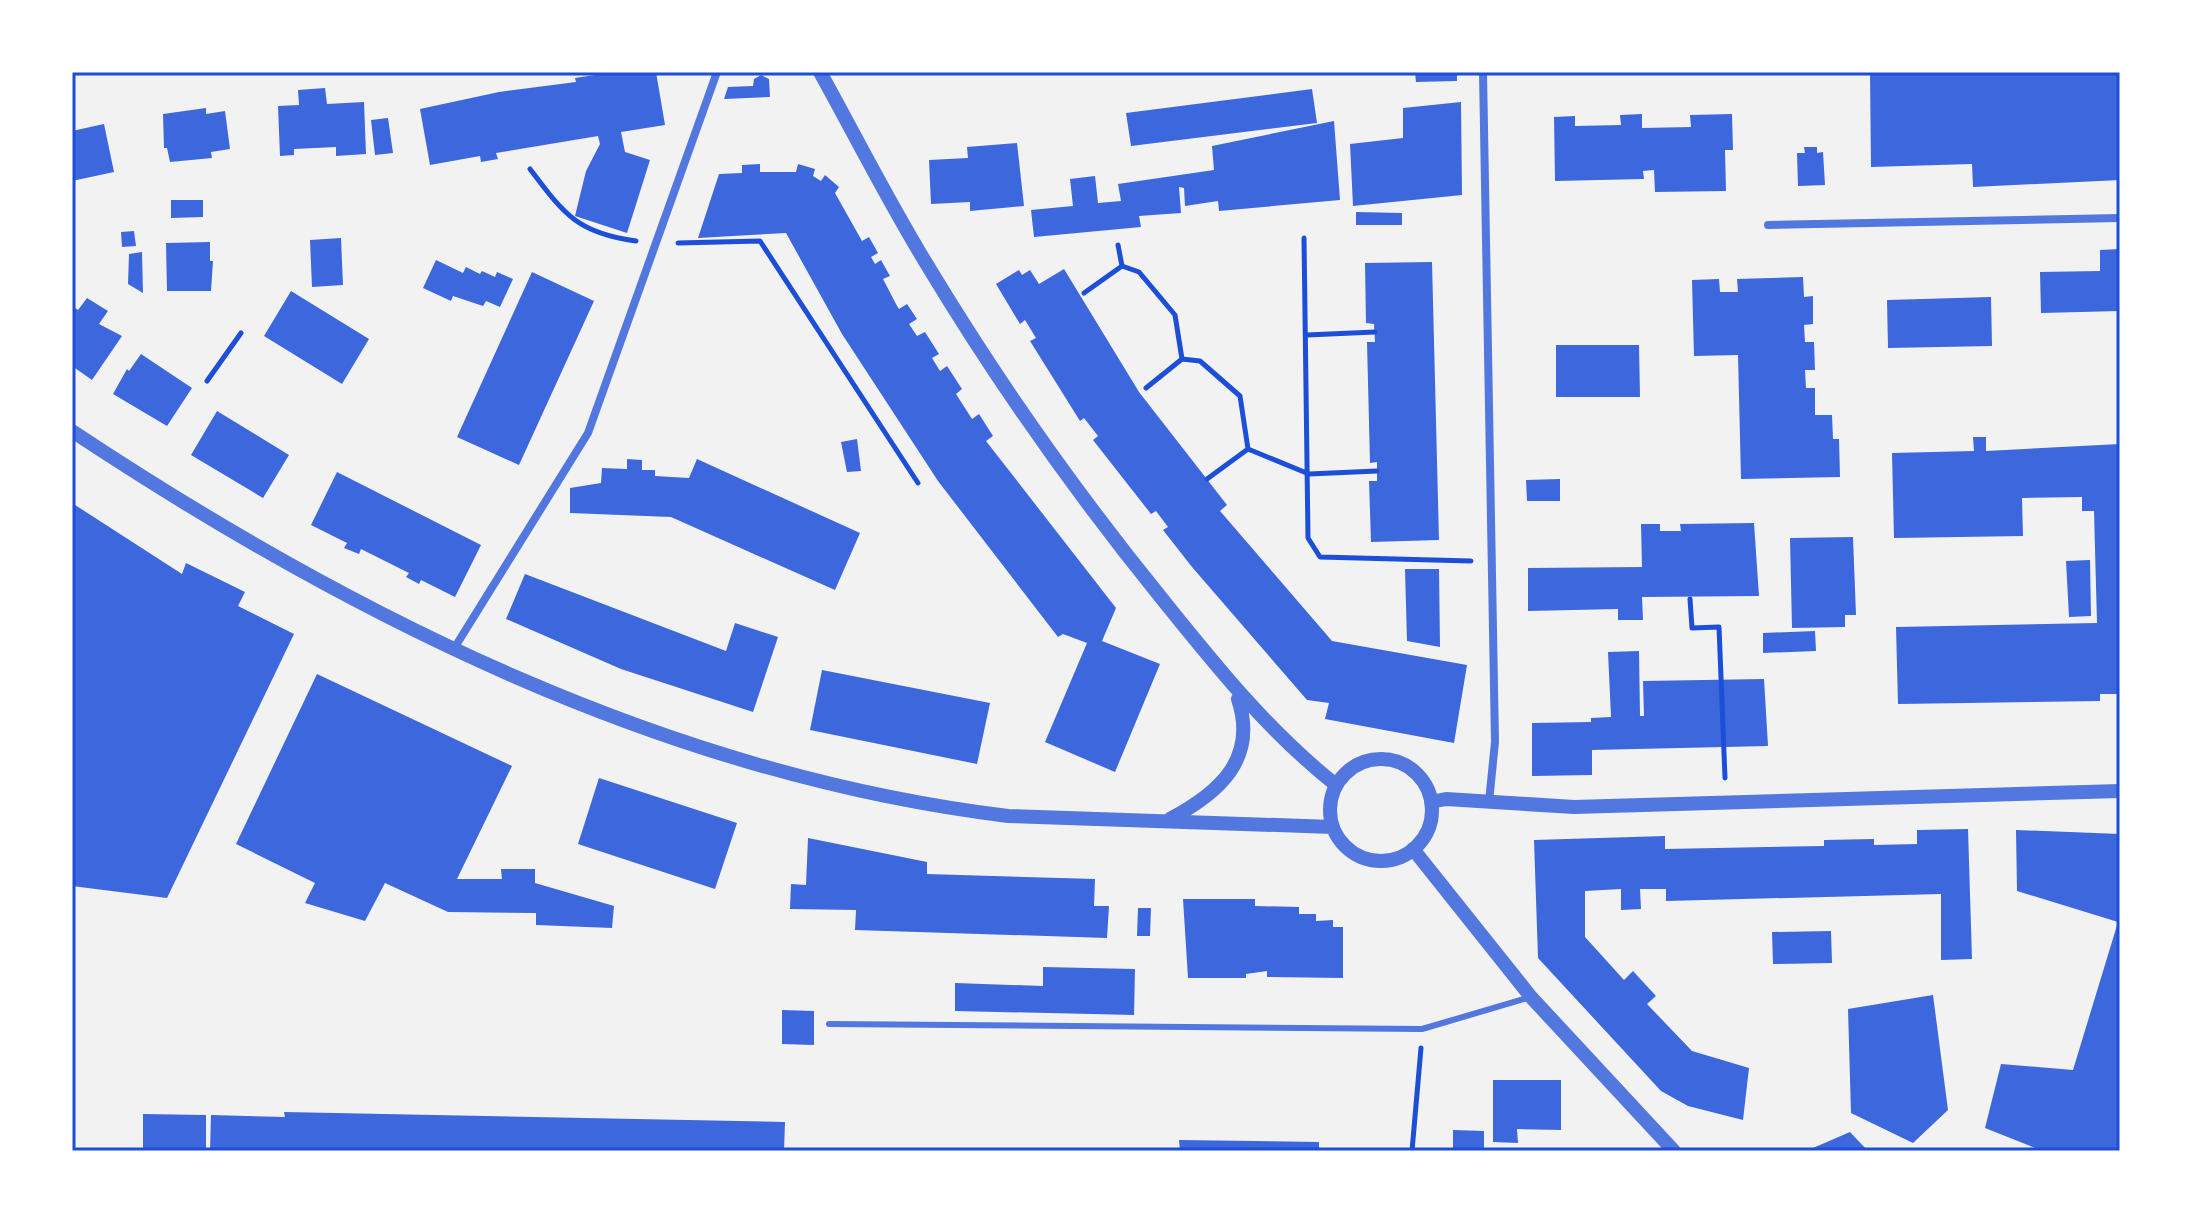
<svg xmlns="http://www.w3.org/2000/svg" width="2192" height="1223" font-family="'Archivo Narrow',sans-serif">
<style>
.building{fill:#3d67dc}
.lines{fill:none;stroke-linecap:round;stroke-linejoin:round}
.path{stroke:#1d4ed8;stroke-width:5}
.service{stroke:#5277de;stroke-width:6}
.minor{stroke:#5277de;stroke-width:8}
.tertiary{stroke:#5277de;stroke-width:14}
.neatline{fill:none;stroke:#1d4ed8;stroke-width:3}
</style>
<rect width="100%" height="100%" fill="#f2f2f2"/>
<!-- building -->
<path class="building" d="M 615,72 L 616,75 L 656,72 L 665,125 L 621,132 L 625,152 L 650,160 L 627,233 L 575,216 L 586,171 L 600,144 L 598,136 L 496,153 L 498,159 L 481,162 L 480,156 L 430,165 L 420,109 L 499,92 L 576,82 L 575,78 Z
M 1415,72 L 1457,72 L 1457,81 L 1416,82 Z
M 1870,72 L 2120,72 L 2120,180 L 1973,187 L 1972,164 L 1871,167 Z
M 761,75 L 769,79 L 770,97 L 724,99 L 728,87 L 753,86 L 754,79 Z
M 325,88 L 327,104 L 364,102 L 366,154 L 336,156 L 336,147 L 294,149 L 294,155 L 280,156 L 278,106 L 299,105 L 298,90 Z
M 1312,89 L 1317,123 L 1131,146 L 1126,113 Z
M 1461,102 L 1462,195 L 1353,206 L 1350,144 L 1403,138 L 1403,108 Z
M 206,108 L 206,114 L 225,111 L 230,149 L 211,152 L 212,158 L 170,162 L 167,148 L 164,148 L 163,114 Z
M 1642,114 L 1642,128 L 1691,127 L 1690,115 L 1732,114 L 1733,150 L 1725,150 L 1726,191 L 1655,192 L 1654,170 L 1643,171 L 1644,179 L 1555,181 L 1554,117 L 1575,116 L 1575,126 L 1621,125 L 1620,115 Z
M 388,118 L 393,153 L 375,155 L 371,120 Z
M 1334,121 L 1340,200 L 1219,211 L 1218,201 L 1185,206 L 1184,188 L 1179,187 L 1181,213 L 1139,216 L 1141,227 L 1034,237 L 1031,210 L 1073,206 L 1070,179 L 1095,176 L 1098,203 L 1121,201 L 1118,184 L 1214,170 L 1212,146 Z
M 104,124 L 114,172 L 72,181 L 72,131 Z
M 1017,143 L 1024,206 L 970,211 L 970,202 L 931,204 L 929,160 L 968,158 L 967,147 Z
M 1804,147 L 1817,147 L 1817,153 L 1823,152 L 1825,185 L 1798,186 L 1797,153 L 1805,153 Z
M 760,164 L 760,172 L 796,172 L 798,164 L 815,169 L 813,176 L 821,181 L 825,175 L 839,187 L 835,193 L 862,241 L 869,237 L 878,253 L 871,257 L 875,264 L 881,260 L 890,276 L 883,279 L 896,304 L 899,309 L 907,304 L 917,319 L 909,324 L 917,336 L 925,332 L 939,354 L 932,358 L 940,371 L 947,366 L 962,389 L 956,394 L 972,419 L 979,414 L 993,436 L 986,441 L 1116,608 L 1102,641 L 1160,664 L 1115,772 L 1045,742 L 1087,643 L 1063,634 L 1058,637 L 938,481 L 842,334 L 786,233 L 698,238 L 719,174 L 742,173 L 742,165 Z
M 171,200 L 203,200 L 203,217 L 171,218 Z
M 1356,212 L 1402,213 L 1402,225 L 1356,225 Z
M 134,231 L 136,246 L 122,247 L 121,232 Z
M 341,238 L 343,285 L 312,287 L 310,240 Z
M 210,242 L 210,261 L 213,261 L 211,291 L 167,291 L 166,243 Z
M 2120,249 L 2120,311 L 2041,313 L 2040,272 L 2100,271 L 2100,250 Z
M 142,252 L 143,293 L 128,284 L 129,254 Z
M 436,260 L 463,273 L 466,267 L 480,274 L 482,271 L 495,277 L 497,272 L 513,279 L 500,307 L 486,301 L 483,306 L 453,296 L 451,301 L 423,288 Z
M 1432,262 L 1439,540 L 1371,542 L 1369,481 L 1377,481 L 1377,462 L 1370,463 L 1367,342 L 1375,342 L 1374,324 L 1366,323 L 1365,263 Z
M 1064,269 L 1139,392 L 1227,505 L 1220,511 L 1332,641 L 1467,665 L 1454,743 L 1325,719 L 1329,703 L 1307,700 L 1192,567 L 1163,530 L 1168,527 L 1156,511 L 1151,514 L 1093,440 L 1098,436 L 1084,418 L 1080,421 L 1030,341 L 1036,338 L 1025,320 L 1020,324 L 996,284 L 1019,270 L 1022,275 L 1030,270 L 1039,284 Z
M 532,272 L 594,301 L 519,465 L 457,437 Z
M 1803,277 L 1804,297 L 1813,296 L 1813,324 L 1804,325 L 1805,342 L 1814,342 L 1815,370 L 1805,370 L 1806,388 L 1815,388 L 1815,415 L 1832,415 L 1833,439 L 1839,439 L 1840,477 L 1741,479 L 1738,355 L 1694,356 L 1692,280 L 1719,279 L 1720,292 L 1738,292 L 1737,279 Z
M 291,291 L 369,339 L 342,384 L 264,336 Z
M 1991,297 L 1992,346 L 1888,348 L 1887,300 Z
M 87,298 L 108,311 L 99,324 L 122,336 L 92,380 L 72,366 L 72,306 L 78,310 Z
M 1556,345 L 1639,345 L 1640,397 L 1556,397 Z
M 141,354 L 192,388 L 167,426 L 113,394 L 127,369 L 129,371 Z
M 217,411 L 289,455 L 263,498 L 191,455 Z
M 1973,437 L 1986,437 L 1986,451 L 2120,444 L 2120,694 L 2100,694 L 2100,701 L 1898,704 L 1896,627 L 2097,623 L 2094,511 L 2082,511 L 2082,497 L 2022,498 L 2023,536 L 1894,538 L 1892,453 L 1974,451 Z
M 857,439 L 861,471 L 847,472 L 841,442 Z
M 627,459 L 642,460 L 642,470 L 655,470 L 655,476 L 689,478 L 697,459 L 860,533 L 835,590 L 671,517 L 570,513 L 570,488 L 601,483 L 602,468 L 627,469 Z
M 337,472 L 481,545 L 455,597 L 421,580 L 419,584 L 406,577 L 409,573 L 361,549 L 359,554 L 344,548 L 347,543 L 311,525 Z
M 1560,479 L 1560,501 L 1527,501 L 1526,480 Z
M 72,503 L 182,574 L 186,563 L 245,592 L 238,606 L 294,634 L 167,898 L 72,886 Z
M 1754,523 L 1759,596 L 1642,597 L 1643,620 L 1618,620 L 1618,609 L 1528,611 L 1528,568 L 1642,567 L 1641,524 L 1660,524 L 1660,531 L 1681,531 L 1680,524 Z
M 1853,537 L 1856,615 L 1845,615 L 1845,627 L 1792,628 L 1790,538 Z
M 2090,560 L 2091,616 L 2069,617 L 2066,561 Z
M 1405,569 L 1439,569 L 1440,647 L 1407,641 Z
M 525,574 L 726,651 L 735,623 L 778,637 L 753,712 L 621,669 L 506,619 Z
M 1815,631 L 1816,651 L 1763,653 L 1763,633 Z
M 1639,651 L 1640,716 L 1644,716 L 1643,681 L 1764,679 L 1768,746 L 1592,750 L 1592,775 L 1532,776 L 1532,723 L 1591,722 L 1591,718 L 1611,717 L 1608,652 Z
M 822,670 L 990,703 L 977,764 L 810,730 Z
M 317,674 L 512,766 L 457,879 L 502,879 L 501,869 L 535,869 L 535,883 L 614,906 L 612,928 L 536,925 L 536,913 L 448,912 L 385,883 L 365,921 L 305,903 L 315,883 L 236,844 Z
M 599,778 L 737,823 L 715,889 L 578,844 Z
M 1968,829 L 1972,959 L 1941,960 L 1941,894 L 1666,901 L 1666,889 L 1640,889 L 1641,909 L 1621,910 L 1621,889 L 1585,891 L 1585,937 L 1624,980 L 1633,971 L 1656,996 L 1647,1004 L 1692,1051 L 1749,1068 L 1743,1120 L 1688,1106 L 1661,1091 L 1538,958 L 1534,840 L 1665,836 L 1665,849 L 1824,846 L 1824,840 L 1874,839 L 1874,845 L 1917,844 L 1917,830 Z
M 2016,830 L 2120,834 L 2120,1151 L 2043,1151 L 1985,1128 L 2001,1064 L 2073,1070 L 2118,922 L 2017,891 Z
M 808,838 L 927,862 L 927,874 L 1095,879 L 1094,906 L 1109,906 L 1107,938 L 855,930 L 856,910 L 790,909 L 791,884 L 806,885 Z
M 1183,899 L 1255,899 L 1255,906 L 1299,907 L 1299,914 L 1316,914 L 1316,921 L 1333,920 L 1333,927 L 1343,927 L 1343,978 L 1267,977 L 1267,971 L 1246,974 L 1246,978 L 1188,978 Z
M 1138,908 L 1151,908 L 1150,936 L 1137,936 Z
M 1831,931 L 1832,963 L 1773,964 L 1772,932 Z
M 1043,967 L 1135,969 L 1134,1015 L 955,1011 L 955,983 L 1043,986 Z
M 1933,995 L 1948,1110 L 1913,1143 L 1851,1113 L 1848,1009 Z
M 782,1010 L 814,1011 L 814,1045 L 782,1044 Z
M 1493,1080 L 1561,1080 L 1561,1130 L 1517,1129 L 1518,1143 L 1493,1142 Z
M 284,1112 L 785,1122 L 784,1151 L 210,1151 L 211,1115 L 285,1117 Z
M 143,1114 L 206,1115 L 206,1151 L 143,1151 Z
M 1453,1130 L 1484,1131 L 1484,1151 L 1453,1151 Z
M 1850,1132 L 1868,1151 L 1806,1151 Z
M 1179,1140 L 1319,1142 L 1319,1151 L 1180,1151 Z"/>
<g class="lines">
<!-- path -->
<path class="path" d="M 530,169 C 564,214 577,233 636,241
M 1304,238 L 1308,538 L 1320,557 L 1471,561
M 678,243 L 760,241 L 918,483
M 1118,245 L 1122,266 L 1139,272 L 1175,315 L 1182,359 L 1200,361 L 1240,396 L 1248,449 L 1309,474 L 1377,471
M 1084,293 L 1122,266
M 1307,335 L 1375,332
M 207,381 L 241,333
M 1146,388 L 1182,359
M 1207,479 L 1248,449
M 1690,599 L 1692,628 L 1719,627 L 1725,778
M 1412,1151 L 1421,1048"/>
<!-- service -->
<path class="service" d="M 829,1024 L 1422,1029 L 1531,997"/>
<!-- minor -->
<path class="minor" d="M 1483,72 L 1495,742 L 1489,802
M 1768,225 L 2120,218
M 455,647 L 588,433 L 717,72"/>
<!-- tertiary -->
<path class="tertiary" d="M 820,72 C 855,135 888,201 926,263 C 997,381 1076,493 1163,600 C 1217,667 1268,731 1336,785
M 72,431 C 354,618 669,775 1008,816 L 1333,827
M1330 810a51 51 0 1 1 102 0a51 51 0 1 1-102 0Z
M 1431,802 L 1446,799 L 1574,807 L 2120,791
M 1170,819 C 1219,793 1258,759 1238,699
M 1413,849 L 1531,997 L 1674,1151"/>
</g>
<!-- border -->
<rect width="2192" height="1223" fill="none" stroke="#ffffff" stroke-width="148"/>
<rect x="74" y="74" width="2044" height="1075" class="neatline"/>
</svg>
